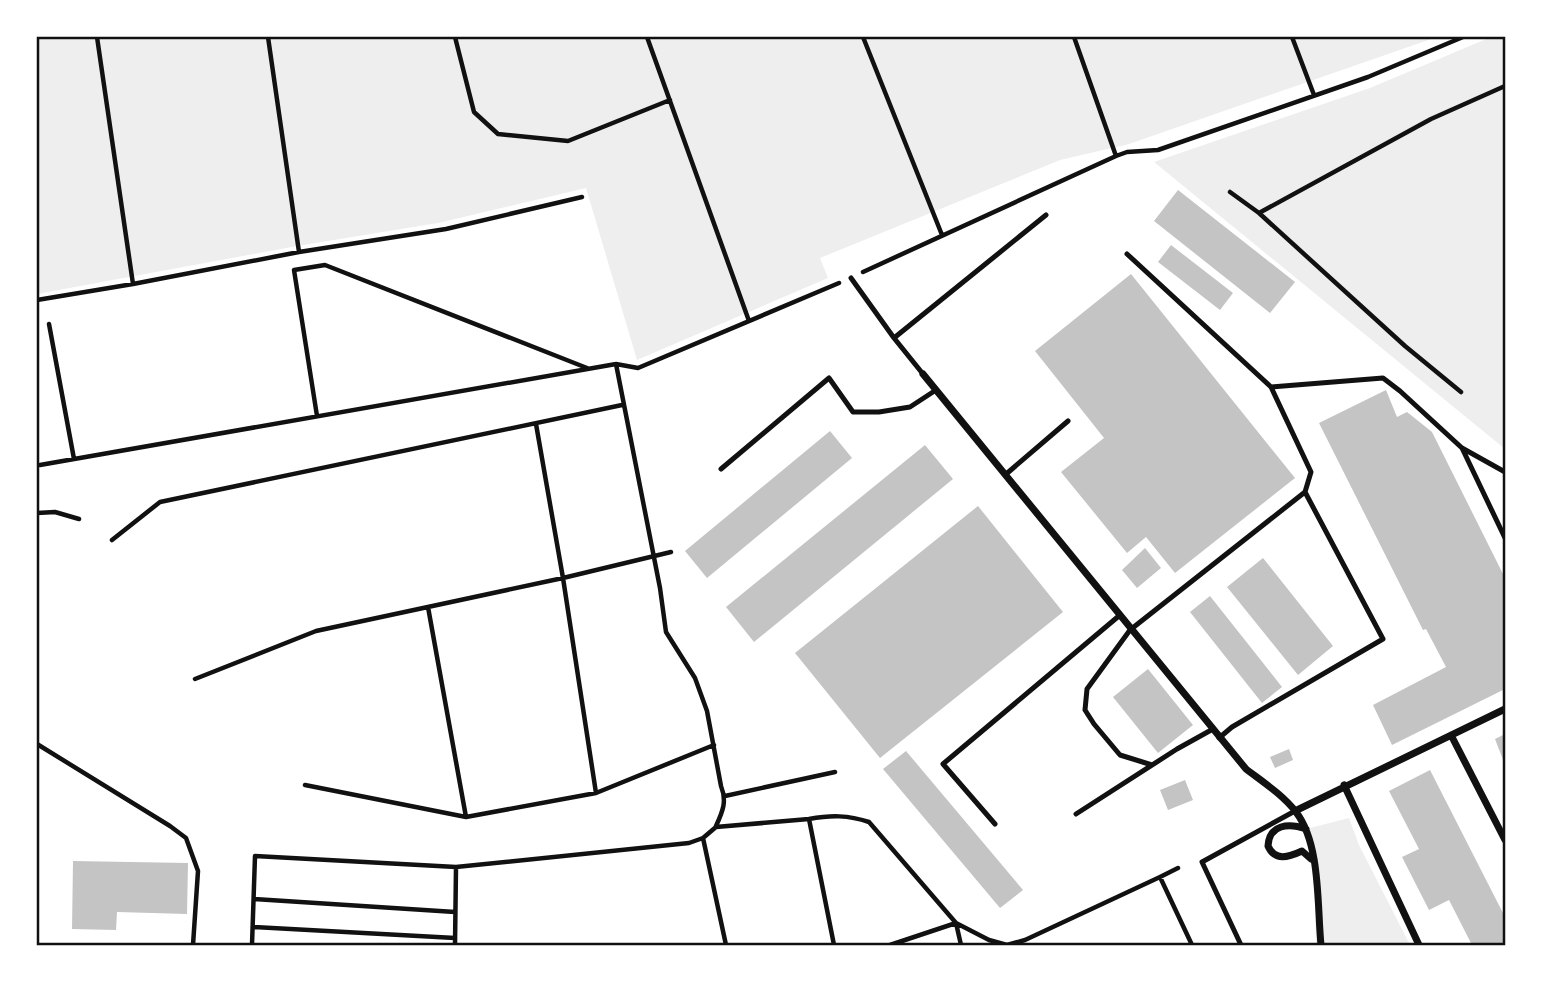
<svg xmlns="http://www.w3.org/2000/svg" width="1542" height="982" font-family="'Fira Sans',sans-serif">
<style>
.green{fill:#eee}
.building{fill:#c4c4c4}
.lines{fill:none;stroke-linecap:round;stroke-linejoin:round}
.path{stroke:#111;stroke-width:4.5}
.service{stroke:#111;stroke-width:5}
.minor{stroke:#111;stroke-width:7}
.neatline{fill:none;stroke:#111;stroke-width:2.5}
</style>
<rect width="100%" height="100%" fill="#fff"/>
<!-- green -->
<path class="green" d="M 37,37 L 1437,37 L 1129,144 L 1060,160 L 820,258 L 828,278 L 637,360 L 586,188 L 438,223 L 297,246 L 37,294 Z
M 1491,37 L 1505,37 L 1505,449 L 1154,162 L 1370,88 Z
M 1349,818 L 1359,845 L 1410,945 L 1316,945 L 1314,866 L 1306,829 Z"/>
<!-- building -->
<path class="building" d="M 1178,190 L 1295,282 L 1270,313 L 1154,221 Z
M 1171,245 L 1233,293 L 1220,310 L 1158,262 Z
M 1131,274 L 1295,478 L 1175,573 L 1146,537 L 1127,553 L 1061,472 L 1104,438 L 1035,351 Z
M 1386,390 L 1397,417 L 1407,412 L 1432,432 L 1505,578 L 1505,689 L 1392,745 L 1373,705 L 1446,667 L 1426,629 L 1423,630 L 1319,423 Z
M 830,431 L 852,458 L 707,578 L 685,551 Z
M 925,445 L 953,479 L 754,642 L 726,607 Z
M 978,506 L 1063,612 L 880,758 L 795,653 Z
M 1145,548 L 1161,568 L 1137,588 L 1122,570 Z
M 1263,558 L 1333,646 L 1298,675 L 1227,587 Z
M 1210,596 L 1282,687 L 1262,703 L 1190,612 Z
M 1148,669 L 1193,725 L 1158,753 L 1113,697 Z
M 1505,734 L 1505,765 L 1495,739 Z
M 1289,749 L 1293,760 L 1275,768 L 1270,757 Z
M 906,751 L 1023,890 L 1000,908 L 883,769 Z
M 1430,770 L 1505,917 L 1505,945 L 1472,945 L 1449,900 L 1429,910 L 1402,857 L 1419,849 L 1389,791 Z
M 1185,780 L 1193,800 L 1168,810 L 1160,790 Z
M 73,861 L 188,863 L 187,914 L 117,912 L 116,930 L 72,929 Z"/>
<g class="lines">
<!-- path -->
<path class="path" d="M 97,37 L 133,284
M 268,37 L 299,252
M 455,37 L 474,112 L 498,134 L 568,141 L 670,100
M 647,37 L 749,321
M 863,37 L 942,235
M 1074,37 L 1116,156
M 1292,37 L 1314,95
M 1230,192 L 1259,213 L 1431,119 L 1505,86
M 1259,213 L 1405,346 L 1461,392
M 863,272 L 1116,156 L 1127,152 L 1158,150 L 1368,77 L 1463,37
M 37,300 L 133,284 L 299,252 L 446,229 L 582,197
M 49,324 L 74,459
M 616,364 L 660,588 L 666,632 L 695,678 L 707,711 L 721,786 C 727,801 723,811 716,826
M 317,416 L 294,270 L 325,265 L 587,368
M 536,424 L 563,578 L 596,793
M 40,465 L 616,364 L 638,368 L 839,283
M 37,513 L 55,512 L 79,519
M 112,540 L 160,502 L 622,405
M 428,607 L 466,817
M 195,679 L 316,631 L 563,578 L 671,552
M 37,744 L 170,826 L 186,838 L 198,871 L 193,945
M 305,785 L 466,817 L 596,793 L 714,745
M 725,796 L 835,772
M 809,819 C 831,815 848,815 869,822 L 956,923 L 989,940 L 1007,945 L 1025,940 L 1160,877 L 1192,945
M 703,838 L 726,945
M 1160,877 L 1178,868
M 254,899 L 455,912
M 253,927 L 455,938
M 252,945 L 255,856 L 456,867 L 689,843 L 703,838 L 716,827 L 809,819 L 834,945
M 455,945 L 456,867
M 890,945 L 956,923 L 961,945"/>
<!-- service -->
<path class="service" d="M 1127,254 L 1271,387 L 1311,472 L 1305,492
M 851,278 L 894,338 L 923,374
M 894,338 L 1046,215
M 1271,387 L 1383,378 L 1400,391 L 1462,448 L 1505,472
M 1462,448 L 1505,538
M 721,469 L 829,378 L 853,412 L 879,412 L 910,407 L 936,390
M 1005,475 L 1068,421
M 1152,765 L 1120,755 L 1094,724 L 1085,710 L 1087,689 L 1130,630 L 1305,492 L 1383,639 L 1232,727 L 1219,738
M 1076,814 L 1177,749 L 1213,729
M 995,824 L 943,764 L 1120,615
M 1241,945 L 1202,862 L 1295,811"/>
<!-- minor -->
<path class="minor" d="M 923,374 L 1246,769 C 1263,782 1283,795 1296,812 C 1321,845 1317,905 1321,945
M 1451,735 L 1505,840
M 1344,785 L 1419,945
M 1295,811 L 1505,709
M 1306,829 C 1289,823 1269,824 1268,846 C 1275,862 1289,857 1302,851 L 1311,859"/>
</g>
<!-- border -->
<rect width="1542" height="982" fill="none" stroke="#ffffff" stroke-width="77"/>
<rect x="38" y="38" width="1466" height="906" class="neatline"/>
</svg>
